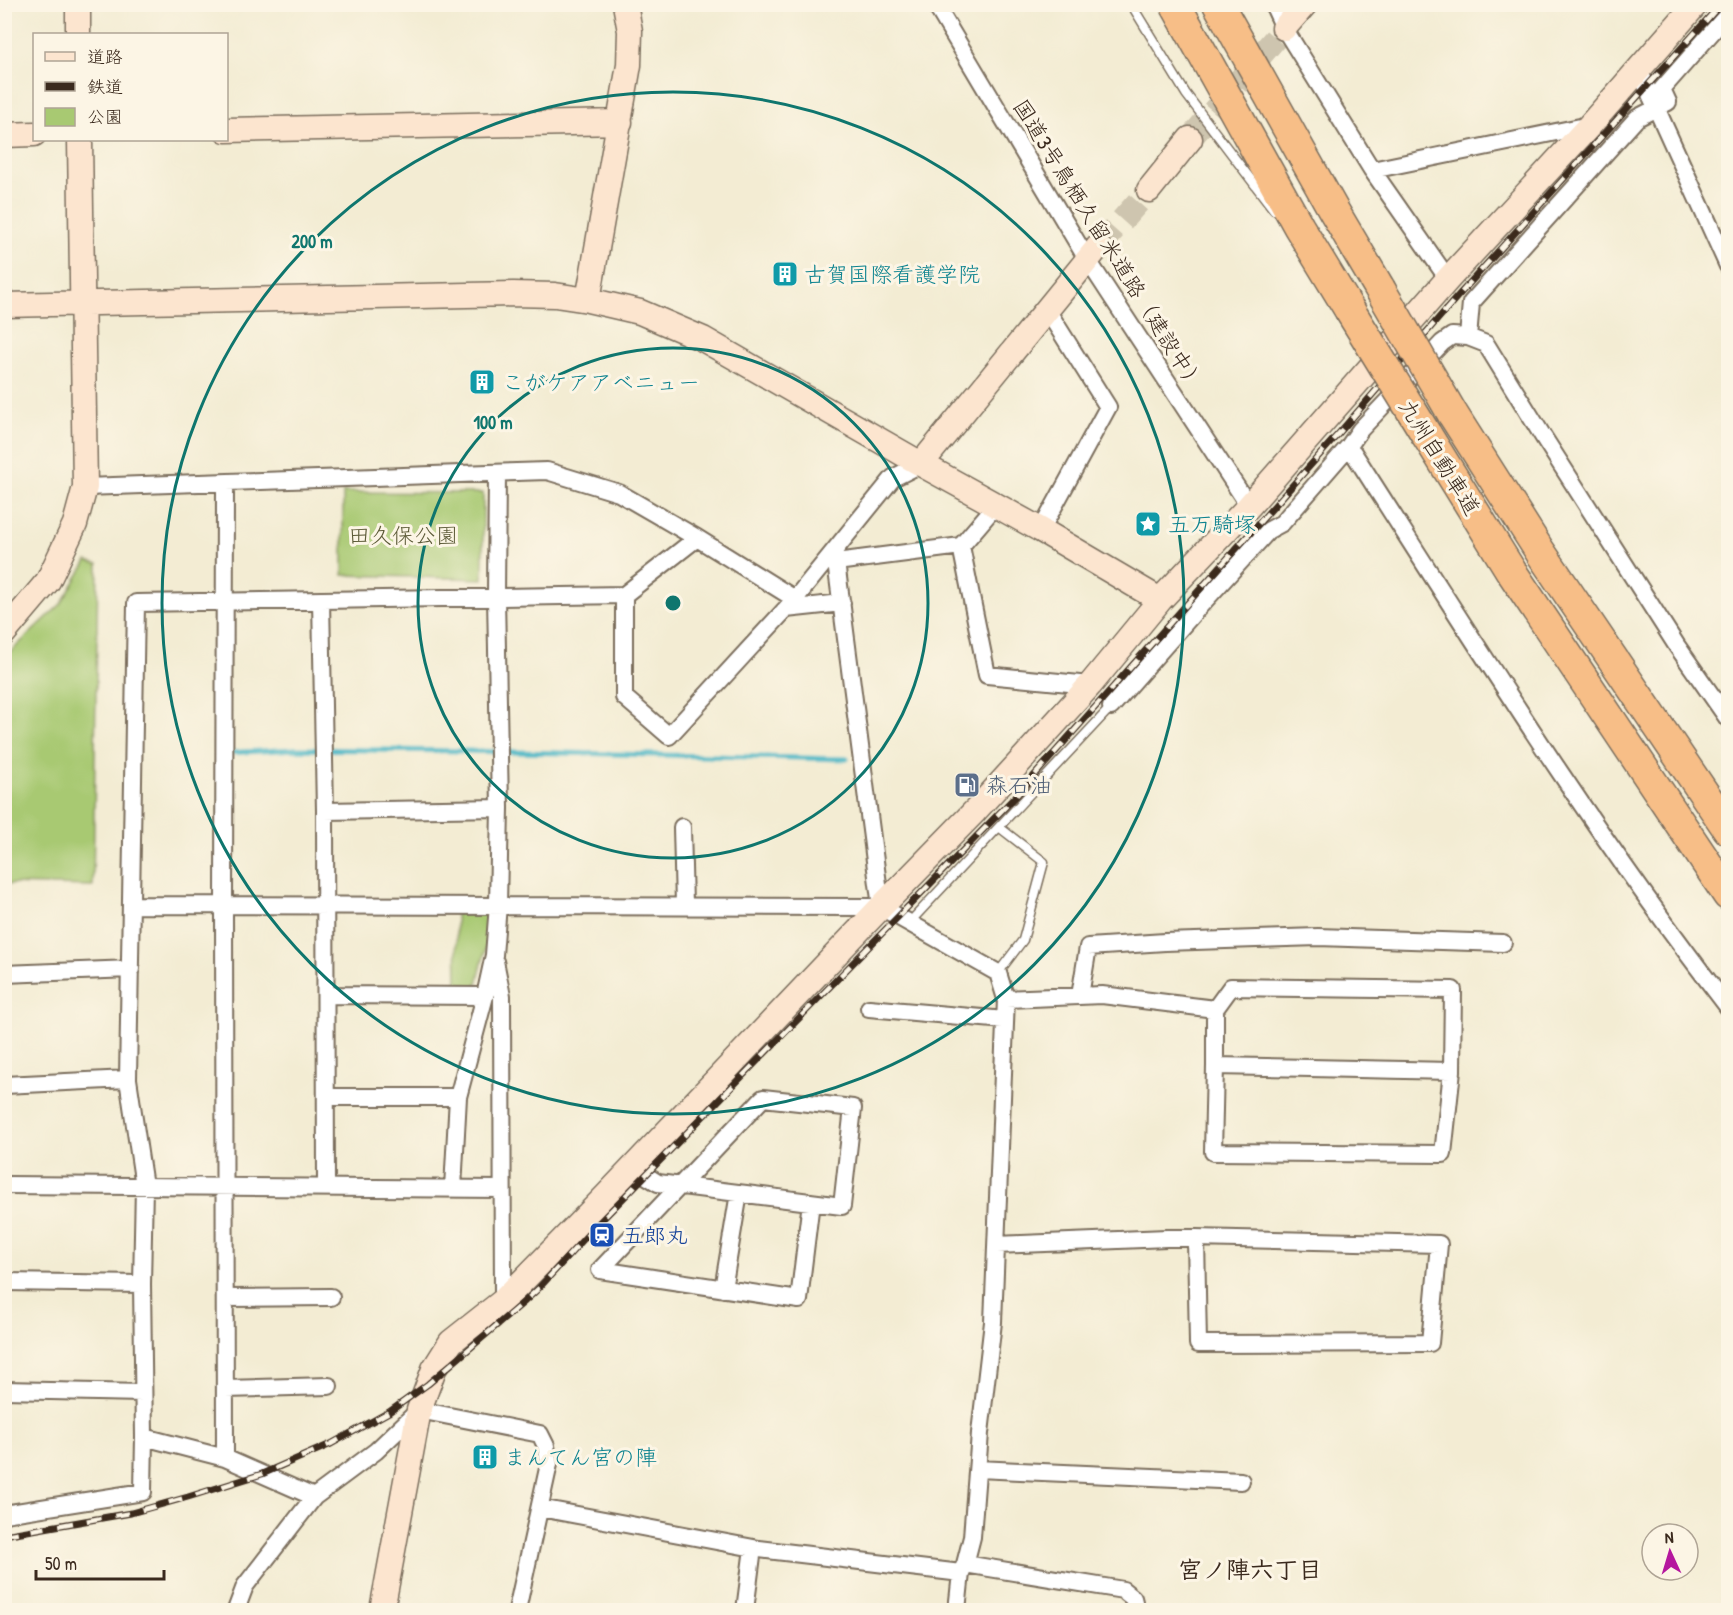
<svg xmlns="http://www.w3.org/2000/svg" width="1733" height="1615" font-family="'Patrick Hand','Klee One',sans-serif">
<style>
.green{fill:#a8c972;stroke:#727a48;stroke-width:1.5}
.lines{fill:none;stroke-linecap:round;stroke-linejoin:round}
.stream{stroke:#4bb7c6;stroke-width:5}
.secondary-tunnel{stroke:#cec5af;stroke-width:24;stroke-dasharray:24 12;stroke-linecap:butt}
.lane-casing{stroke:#7b6e5d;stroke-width:11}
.street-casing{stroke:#7b6e5d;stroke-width:20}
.secondary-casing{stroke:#7b6e5d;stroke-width:27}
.highway-casing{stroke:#7b6e5d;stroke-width:33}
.lane{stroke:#fff;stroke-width:8}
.street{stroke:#fff;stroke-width:16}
.secondary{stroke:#fce5cf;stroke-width:24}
.highway{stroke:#f7be87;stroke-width:30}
.rail-casing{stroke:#3b2a1e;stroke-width:7}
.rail{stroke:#fcf5e5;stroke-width:4.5;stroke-dasharray:14;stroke-linecap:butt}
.highway-bridge-casing{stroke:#7b6e5d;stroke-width:33;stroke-linecap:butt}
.highway-bridge{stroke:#f7be87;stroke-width:30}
.ring{fill:none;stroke:#0f766e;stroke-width:3}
.labels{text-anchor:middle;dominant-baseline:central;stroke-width:6;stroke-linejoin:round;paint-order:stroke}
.street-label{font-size:22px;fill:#3b2a1e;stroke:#fcf5e5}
.culture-label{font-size:22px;fill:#0d838f;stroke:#fcf5e5;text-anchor:start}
.park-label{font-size:22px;fill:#5c5a37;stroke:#fcf5e5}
.service-label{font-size:22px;fill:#4e5e75;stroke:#fcf5e5;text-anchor:start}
.transit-label{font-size:22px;fill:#164399;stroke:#fcf5e5;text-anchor:start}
.neighbourhood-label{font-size:24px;font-weight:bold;fill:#3b2a1e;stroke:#fcf5e5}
.centre{fill:#0f766e;stroke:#fcf5e5;stroke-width:3}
.ring-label{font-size:18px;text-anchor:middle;font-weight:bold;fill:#0f766e;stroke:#fcf5e5;stroke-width:6;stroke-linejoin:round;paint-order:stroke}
</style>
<rect width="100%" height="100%" fill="#fcf5e5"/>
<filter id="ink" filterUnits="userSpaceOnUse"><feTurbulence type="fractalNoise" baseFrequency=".0167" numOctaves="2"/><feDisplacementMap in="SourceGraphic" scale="12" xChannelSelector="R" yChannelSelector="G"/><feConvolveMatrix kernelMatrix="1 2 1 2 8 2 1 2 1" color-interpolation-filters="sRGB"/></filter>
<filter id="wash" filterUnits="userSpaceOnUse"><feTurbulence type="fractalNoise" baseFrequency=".008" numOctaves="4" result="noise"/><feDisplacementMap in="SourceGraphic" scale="24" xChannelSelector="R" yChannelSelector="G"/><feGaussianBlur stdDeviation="1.35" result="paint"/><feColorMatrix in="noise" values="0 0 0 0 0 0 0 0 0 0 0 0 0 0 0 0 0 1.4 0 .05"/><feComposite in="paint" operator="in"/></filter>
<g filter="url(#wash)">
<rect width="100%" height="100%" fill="#f3ecd3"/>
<!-- green -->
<path class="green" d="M 343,492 L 483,493 L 483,579 L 343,575 Z
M 87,561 L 98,564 L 93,886 L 5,884 L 5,657 L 61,604 Z
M 456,912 L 490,912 L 491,927 L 475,992 L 457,993 Z"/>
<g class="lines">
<!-- stream -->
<path class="stream" d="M 227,753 L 295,749 L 468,751 L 847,759"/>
</g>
</g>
<g filter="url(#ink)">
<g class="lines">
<!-- secondary-tunnel -->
<path class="secondary-tunnel" d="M 1190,139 L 1284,28
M 1098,247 L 1149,190"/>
<!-- lane casing -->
<g class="lane-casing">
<path id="lane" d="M 1131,4 L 1186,94 L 1274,210
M 909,923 L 1111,707
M 998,973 L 1023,940 L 1044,862 L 999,827"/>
</g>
<!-- street casing -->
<g class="street-casing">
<path id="street" d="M 935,4 L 1087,259 L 1249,506
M 1273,4 L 1284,28 L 1372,170 L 1448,279
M 1639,70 L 1728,266
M 1372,170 L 1590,125
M 1468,337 L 1471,303 L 1637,118 L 1668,102 L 1662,89 L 1728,14
M 1349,446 C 1471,636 1590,829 1728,1007
M 85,487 L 547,471 L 619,493 L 697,538 L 795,599
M 996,505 L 961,546 L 987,675 L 1090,685
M 1041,530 L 1108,407 L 1047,310
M 834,551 L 836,562 L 961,546
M 836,562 L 881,907
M 624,595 L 624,697 L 669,736 L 795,599 L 893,478 L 921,464
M 321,600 L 325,811 L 326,1187
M 786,609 L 842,603
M 1111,707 L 1199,607 L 1269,530 L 1282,523 L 1349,446 L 1360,430 L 1442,343 L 1452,336 L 1468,337 L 1486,344 L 1544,438 L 1677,646 L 1728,719
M 325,811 L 500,808
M 682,827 L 684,905
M 131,905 L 881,907 L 998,973 L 1006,999 L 993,1322 L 980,1433 L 972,1537 L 965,1564 L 961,1573 L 957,1610
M 495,961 L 502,996 L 503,1301
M 4,974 L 131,969
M 1231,987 L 1453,990 L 1452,1071 L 1443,1154 L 1213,1152 L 1215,1066 L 1215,1009 Z
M 326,995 L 485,996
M 1080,996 L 1088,947 L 1165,942 L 1318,937 L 1503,943
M 1006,999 L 1102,995 L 1215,1009
M 869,1008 L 1005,1020
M 1215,1066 L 1452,1071
M 4,1085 L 128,1079
M 327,1097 L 458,1097
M 637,1164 L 645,1175 L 658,1183 L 842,1206 L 853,1108 L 763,1098 L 600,1270 L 799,1300 L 811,1202
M 4,1185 L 502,1189
M 453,1188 L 458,1097 L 485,996 L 494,955 L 498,905 L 500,808 L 496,597 L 497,473
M 997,1245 L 1167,1238 L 1196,1238 L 1439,1244 L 1430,1343 L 1198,1344 L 1196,1238
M 4,1282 L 142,1284
M 723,1289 L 739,1193
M 225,1298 L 331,1297
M 225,1389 L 329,1386
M 4,1390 L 143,1393
M 225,1458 L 224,905 L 225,483
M 978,1469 L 1241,1481
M 314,1497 L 225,1458 L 144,1437 L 142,1284 L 144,1186 L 128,1079 L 136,603 L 624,595 L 697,538
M 540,1508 L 759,1549 L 961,1573
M 4,1514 L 143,1492 L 144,1437
M 965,1564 L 1123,1590 L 1133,1598 L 1136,1610
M 236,1610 L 245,1586 L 314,1497 L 376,1451 L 419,1410 L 540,1434 L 546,1446 L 549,1464 L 517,1610
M 745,1610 L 753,1548"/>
</g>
<!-- secondary casing -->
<g class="secondary-casing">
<path id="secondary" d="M 78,4 L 78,34
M 1284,28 L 1305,4
M 226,130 L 620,122
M 4,135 L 34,134
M 1149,190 L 1190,139
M 588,300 L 629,65 L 630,31 L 625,4
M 4,305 L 513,294 L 555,295 L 588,300 L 640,312 L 703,339 L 921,464 L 1041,530 L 1160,600
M 921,464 L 1098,247
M 4,633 L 48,581 L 75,524 L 85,487 L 80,140
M 382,1610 L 419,1410 L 434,1369 L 451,1342 L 503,1301 L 606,1196 L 881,907 L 975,811 L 1090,685 L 1160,600 L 1249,506 L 1448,279 L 1590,125 L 1696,4"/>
</g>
<!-- highway casing -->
<g class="highway-casing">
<path id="highway" d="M 1175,4 L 1299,227 L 1349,309
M 1218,4 L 1334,211 L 1380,289
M 1452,413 L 1541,553 L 1728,829
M 1426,434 L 1511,571 L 1728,895"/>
</g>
<!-- lane -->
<use href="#lane" class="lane"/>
<!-- street -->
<use href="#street" class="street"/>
<!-- secondary -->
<use href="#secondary" class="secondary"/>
<!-- highway -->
<use href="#highway" class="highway"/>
<!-- rail casing -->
<g class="rail-casing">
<path id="rail" d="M 4,1535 L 131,1513 L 188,1497 L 262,1474 L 331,1444 L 389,1412 L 428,1384 L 525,1301 L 538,1289 L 592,1230 L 1017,795 L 1340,432 L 1457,297 L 1721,4"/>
</g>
<!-- rail -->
<use href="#rail" class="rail"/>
<!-- highway-bridge casing -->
<g class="highway-bridge-casing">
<path id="highway-bridge" d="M 1380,289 L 1452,413
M 1349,309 L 1426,434"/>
</g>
<!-- highway-bridge -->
<use href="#highway-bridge" class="highway-bridge"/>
</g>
</g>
<!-- distance rings -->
<g class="ring">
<circle cx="673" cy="603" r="255"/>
<circle cx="673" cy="603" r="511"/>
</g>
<!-- icons -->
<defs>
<g id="building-square" transform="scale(1.35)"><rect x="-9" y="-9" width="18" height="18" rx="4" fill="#0f9aa8" stroke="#fcf5e5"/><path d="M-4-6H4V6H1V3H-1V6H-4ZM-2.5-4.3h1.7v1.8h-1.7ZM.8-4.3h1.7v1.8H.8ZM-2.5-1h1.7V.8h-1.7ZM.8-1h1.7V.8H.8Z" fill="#fff"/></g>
<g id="sight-square" transform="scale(1.35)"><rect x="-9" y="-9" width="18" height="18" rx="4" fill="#0f9aa8" stroke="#fcf5e5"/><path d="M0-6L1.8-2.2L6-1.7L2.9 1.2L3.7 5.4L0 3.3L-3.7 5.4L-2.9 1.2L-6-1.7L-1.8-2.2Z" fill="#fff"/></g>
<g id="fuel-square" transform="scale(1.35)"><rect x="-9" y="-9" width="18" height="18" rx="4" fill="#5c6f8a" stroke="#fcf5e5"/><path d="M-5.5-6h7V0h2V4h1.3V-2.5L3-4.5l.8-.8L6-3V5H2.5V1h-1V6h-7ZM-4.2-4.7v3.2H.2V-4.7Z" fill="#fff"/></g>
<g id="station-square" transform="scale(1.35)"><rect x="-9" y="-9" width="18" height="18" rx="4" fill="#1a4fb4" stroke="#fcf5e5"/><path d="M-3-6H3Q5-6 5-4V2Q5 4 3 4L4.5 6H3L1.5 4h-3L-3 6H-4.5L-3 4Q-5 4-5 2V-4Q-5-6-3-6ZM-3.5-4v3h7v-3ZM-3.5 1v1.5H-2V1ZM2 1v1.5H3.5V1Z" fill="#fff"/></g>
</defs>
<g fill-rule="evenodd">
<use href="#building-square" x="785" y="274"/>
<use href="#building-square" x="482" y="382"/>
<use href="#sight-square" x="1148" y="524"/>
<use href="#fuel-square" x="967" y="785"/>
<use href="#station-square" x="602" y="1235"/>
<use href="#building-square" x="485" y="1457"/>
</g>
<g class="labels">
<!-- street labels -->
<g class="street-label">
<text transform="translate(1109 245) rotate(58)">国道3号鳥栖久留米道路（建設中）</text>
<text transform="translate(1440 457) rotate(58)">九州自動車道</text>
</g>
<!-- culture labels -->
<g class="culture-label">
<text x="804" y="274">古賀国際看護学院</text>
<text x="502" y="382">こがケアアベニュー</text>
<text x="1168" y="524">五万騎塚</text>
<text x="504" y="1457">まんてん宮の陣</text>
</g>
<!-- park labels -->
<g class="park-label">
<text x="403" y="535">田久保公園</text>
</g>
<!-- service labels -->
<g class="service-label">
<text x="986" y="785">森石油</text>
</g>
<!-- transit labels -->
<g class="transit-label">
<text x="622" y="1235">五郎丸</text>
</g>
<!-- neighbourhood labels -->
<g class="neighbourhood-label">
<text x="1250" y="1569">宮ノ陣六丁目</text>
</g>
</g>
<circle cx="673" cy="603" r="9" class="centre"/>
<g class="ring-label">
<text x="312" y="248">200 m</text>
<text x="493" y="429">100 m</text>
</g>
<!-- margin -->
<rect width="1733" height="1615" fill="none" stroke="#fcf5e5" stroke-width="24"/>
<!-- legend -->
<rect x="33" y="33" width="195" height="108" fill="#fcf5e5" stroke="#afa495" stroke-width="1.5"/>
<rect x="45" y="52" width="30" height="9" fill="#fce5cf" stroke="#afa495" stroke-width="1.5"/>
<text x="87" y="63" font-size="18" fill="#3b2a1e">道路</text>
<rect x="45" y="82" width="30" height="9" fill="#3b2a1e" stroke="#afa495" stroke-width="1.5"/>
<text x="87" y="93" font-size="18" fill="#3b2a1e">鉄道</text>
<rect x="45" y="108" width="30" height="18" fill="#a8c972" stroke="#afa495" stroke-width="1.5"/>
<text x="87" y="123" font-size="18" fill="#3b2a1e">公園</text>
<!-- north arrow -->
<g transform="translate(1670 1552) rotate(356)"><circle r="28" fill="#fcf5e5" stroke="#afa495" stroke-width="1.5"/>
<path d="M0-4.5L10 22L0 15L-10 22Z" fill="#b5179e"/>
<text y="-9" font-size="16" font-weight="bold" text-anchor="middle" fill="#3b2a1e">N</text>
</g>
<!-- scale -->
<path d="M36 1570v9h128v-9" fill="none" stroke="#3b2a1e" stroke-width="3"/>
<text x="45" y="1570" font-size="18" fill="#3b2a1e" stroke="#fcf5e5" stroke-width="4.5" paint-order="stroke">50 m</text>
</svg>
